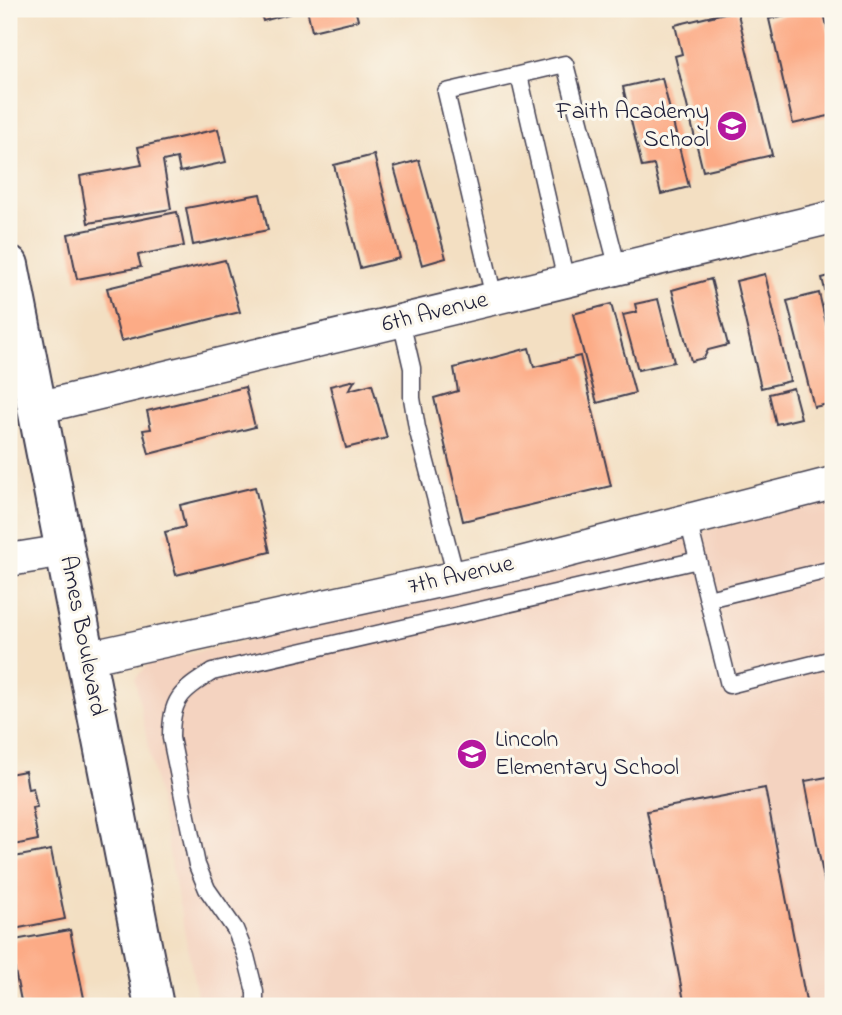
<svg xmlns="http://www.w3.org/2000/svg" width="842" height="1015" font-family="'Indie Flower',sans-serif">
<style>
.built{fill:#f4d3c0}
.building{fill:#fcab86}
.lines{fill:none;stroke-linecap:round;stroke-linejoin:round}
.service-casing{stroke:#413e4f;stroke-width:19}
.minor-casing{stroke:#413e4f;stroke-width:35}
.tertiary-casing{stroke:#413e4f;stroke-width:42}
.service{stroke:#fff;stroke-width:16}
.minor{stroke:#fff;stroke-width:32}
.tertiary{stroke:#fff;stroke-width:38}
.labels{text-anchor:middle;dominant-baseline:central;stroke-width:6;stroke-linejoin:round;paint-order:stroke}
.poi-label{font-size:24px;fill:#22223b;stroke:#fbf7ec;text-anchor:end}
.street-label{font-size:24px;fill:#22223b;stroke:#fbf7ec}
</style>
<rect width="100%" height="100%" fill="#fbf7ec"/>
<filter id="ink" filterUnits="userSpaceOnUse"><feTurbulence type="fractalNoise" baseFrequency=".0143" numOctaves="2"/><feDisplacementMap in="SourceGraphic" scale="14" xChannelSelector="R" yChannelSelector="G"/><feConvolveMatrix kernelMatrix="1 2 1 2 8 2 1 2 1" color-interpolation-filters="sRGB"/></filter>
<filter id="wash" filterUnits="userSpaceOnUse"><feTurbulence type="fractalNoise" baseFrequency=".00686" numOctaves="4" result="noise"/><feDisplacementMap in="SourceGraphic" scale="28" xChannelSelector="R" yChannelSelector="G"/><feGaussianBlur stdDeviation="1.57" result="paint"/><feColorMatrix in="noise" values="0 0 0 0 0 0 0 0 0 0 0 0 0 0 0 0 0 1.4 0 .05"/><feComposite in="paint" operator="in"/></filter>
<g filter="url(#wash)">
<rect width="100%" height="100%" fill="#f3dfc2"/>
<!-- built -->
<path class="built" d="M 833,500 L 833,1006 L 199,1006 L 135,679 L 148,664 Z"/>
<g id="blocks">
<!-- building -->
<path class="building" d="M 239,9 L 291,9 L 292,13 L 263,21 L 260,11 L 241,16 Z
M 307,9 L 355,9 L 358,20 L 312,31 Z
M 812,9 L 823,9 L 833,52 L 833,115 L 793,124 L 769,19 Z
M 737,10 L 772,155 L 703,171 L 675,56 L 682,54 L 675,25 Z
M 662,78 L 689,187 L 661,194 L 654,165 L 642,167 L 623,87 Z
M 218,129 L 226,162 L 180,172 L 177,158 L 163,161 L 171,209 L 88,223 L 80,176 L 142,165 L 138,147 Z
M 374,155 L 400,258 L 360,268 L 334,165 Z
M 419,160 L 446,258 L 422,265 L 394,167 Z
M 260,194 L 268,230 L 193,245 L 186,208 Z
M 177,212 L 184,246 L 138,255 L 141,267 L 77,279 L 68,234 Z
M 225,260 L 240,312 L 121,341 L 107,288 Z
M 765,274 L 790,381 L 761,388 L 736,281 Z
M 833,275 L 833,319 L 832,319 L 822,278 Z
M 711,279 L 728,345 L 708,350 L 704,358 L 691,361 L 672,290 Z
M 819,293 L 833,353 L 833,403 L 814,407 L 787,301 Z
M 658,299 L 674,362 L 638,370 L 623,315 L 637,312 L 635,304 Z
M 611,304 L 635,393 L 597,403 L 573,314 Z
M 529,348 L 534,367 L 580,356 L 611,486 L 463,521 L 434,398 L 458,391 L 454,368 Z
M 355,380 L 349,390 L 372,384 L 387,438 L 346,448 L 330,386 Z
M 245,387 L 255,427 L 149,454 L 143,430 L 151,429 L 147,411 Z
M 793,388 L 801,418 L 776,424 L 769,394 Z
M 255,487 L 270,552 L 176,575 L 165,532 L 185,527 L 180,505 Z
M 25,771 L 28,789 L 33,788 L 37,807 L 32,808 L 38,840 L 9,846 L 9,774 Z
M 833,776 L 833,921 L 832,921 L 805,781 Z
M 765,788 L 807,1006 L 685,1006 L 647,811 Z
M 51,850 L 65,919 L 9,930 L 9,858 Z
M 70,930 L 84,998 L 42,1006 L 22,1006 L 9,941 Z"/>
</g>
</g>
<g filter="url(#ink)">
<use href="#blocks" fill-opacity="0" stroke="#413e4f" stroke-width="2"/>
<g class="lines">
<!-- service casing -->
<g class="service-casing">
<path id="service" d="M 519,75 L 566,281
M 494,298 L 446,92 L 565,64 L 618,269
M 401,321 L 412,368 L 412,398 L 417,428 L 456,577
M 688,520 L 698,560
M 708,599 L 833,569
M 255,1006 L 255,992 L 246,956 L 235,929 L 207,889 L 197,865 L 171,738 C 171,699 180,692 212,672 L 698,560 L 729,685 L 833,659"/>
</g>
<!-- minor casing -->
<g class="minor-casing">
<path id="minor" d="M 37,408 L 833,217
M 9,560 L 65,551
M 86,658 L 517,564 L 833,483"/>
</g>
<!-- tertiary casing -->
<g class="tertiary-casing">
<path id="tertiary" d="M 9,265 L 154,1006"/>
</g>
<!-- service -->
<use href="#service" class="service"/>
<!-- minor -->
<use href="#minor" class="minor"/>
<!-- tertiary -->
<use href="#tertiary" class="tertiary"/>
</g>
</g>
<!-- icons -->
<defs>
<g id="school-disc" transform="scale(1.575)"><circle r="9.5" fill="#b5179e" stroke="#fbf7ec"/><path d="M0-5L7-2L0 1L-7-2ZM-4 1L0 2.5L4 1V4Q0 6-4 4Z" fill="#fff"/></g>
</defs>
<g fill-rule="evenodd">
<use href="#school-disc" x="732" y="126"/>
<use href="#school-disc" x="472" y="754"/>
</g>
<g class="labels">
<!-- poi labels -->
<g class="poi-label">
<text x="709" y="112">Faith Academy<tspan x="709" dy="28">School</tspan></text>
<text x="495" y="740" text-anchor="start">Lincoln<tspan x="495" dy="28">Elementary School</tspan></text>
</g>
<!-- street labels -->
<g class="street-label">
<text transform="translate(435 313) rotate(-14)">6th Avenue</text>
<text transform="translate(461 576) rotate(-13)">7th Avenue</text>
<text transform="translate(82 636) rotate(79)">Ames Boulevard</text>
</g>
</g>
<!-- margin -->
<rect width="842" height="1015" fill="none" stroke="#fbf7ec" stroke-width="35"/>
</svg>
